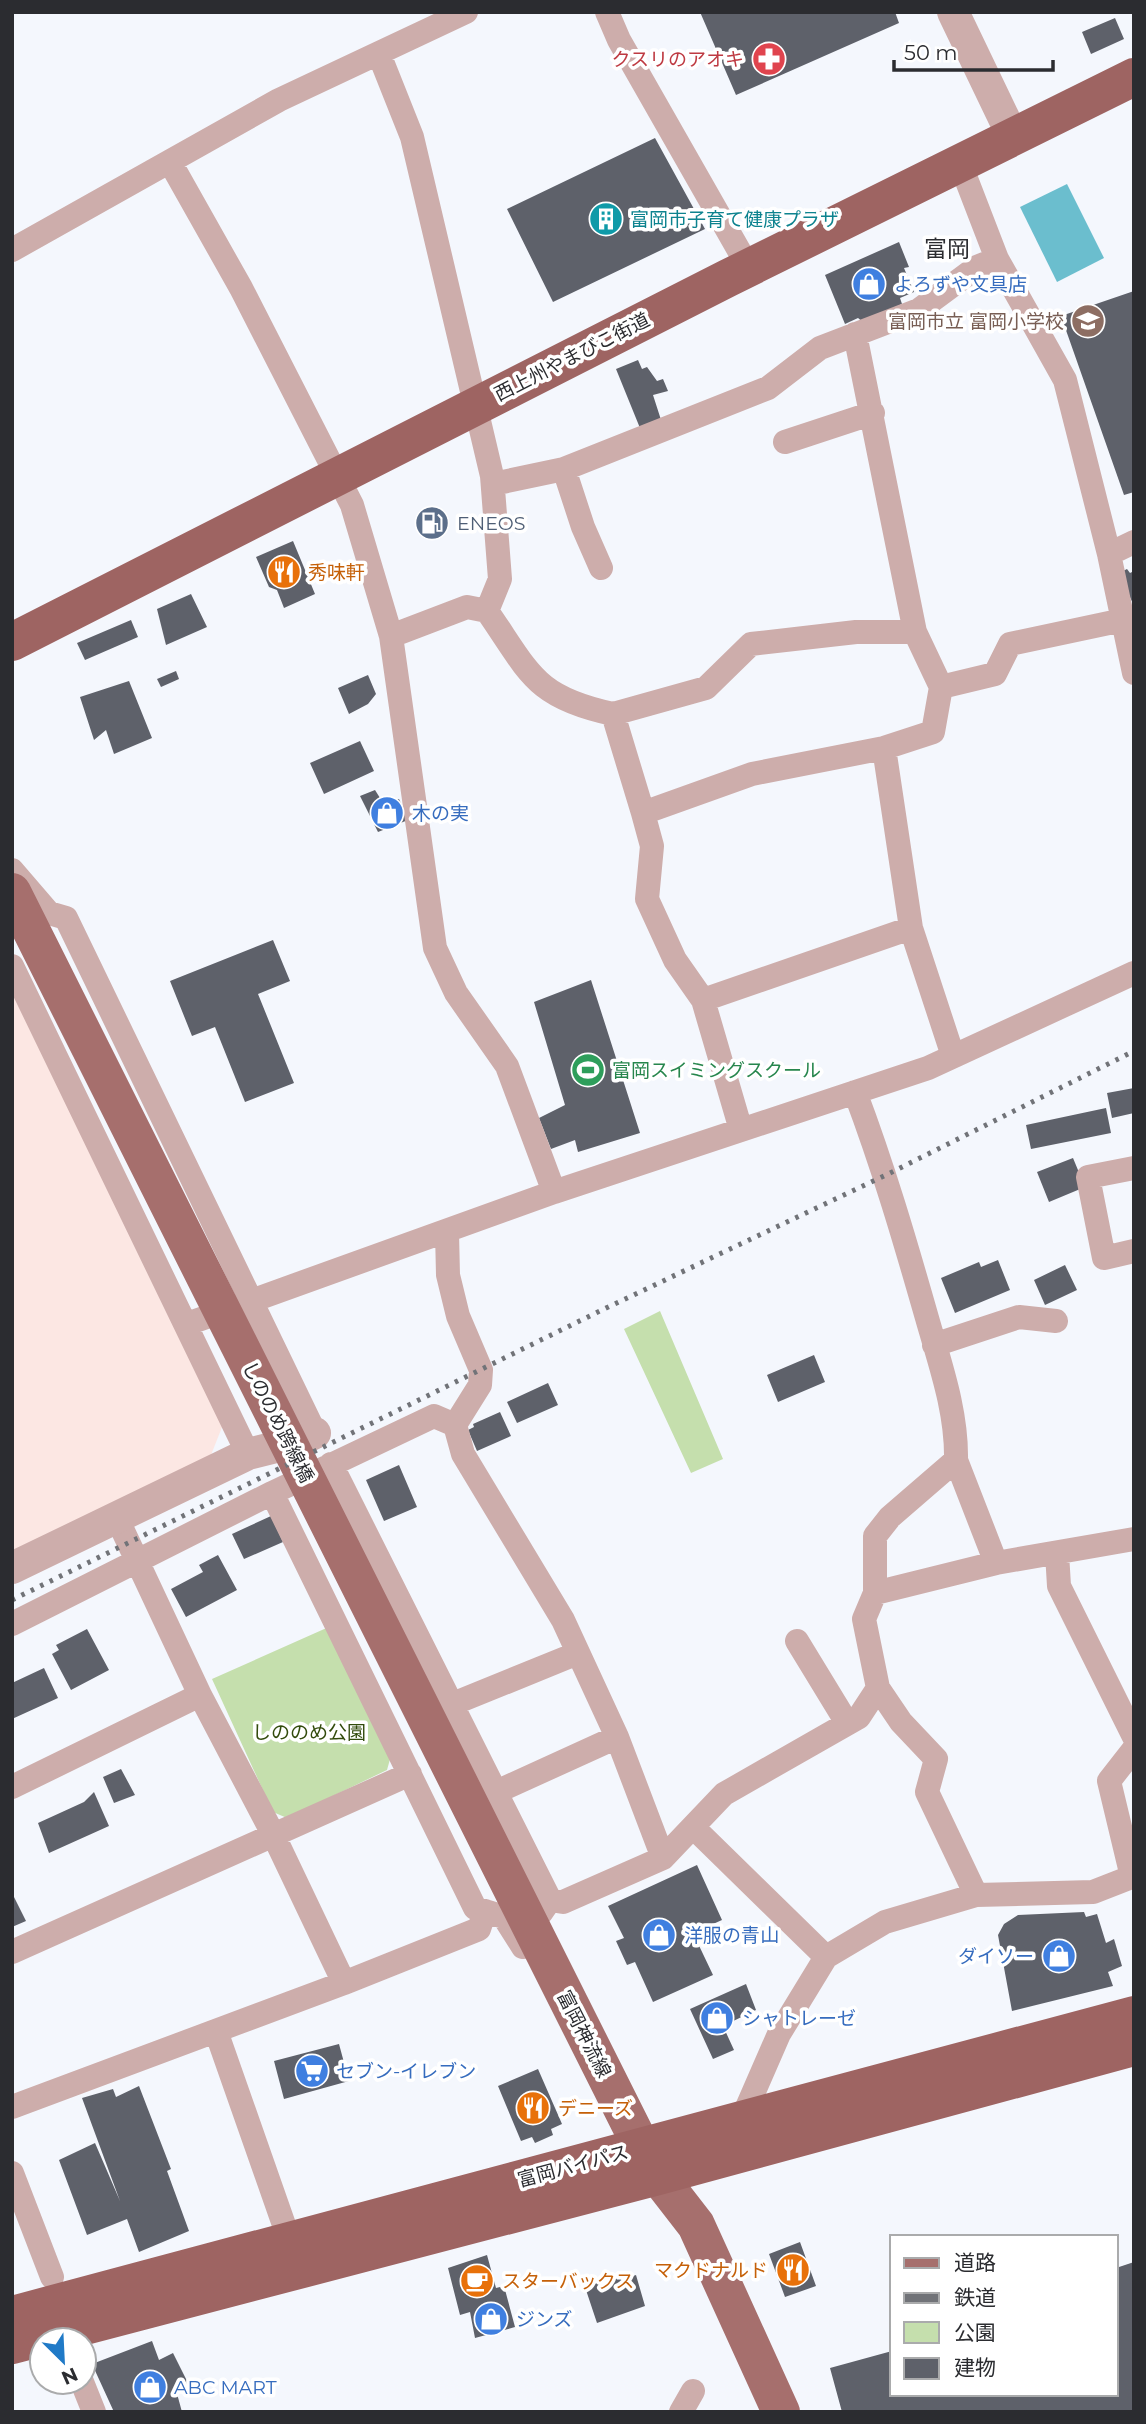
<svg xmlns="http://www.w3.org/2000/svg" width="1146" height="2424" font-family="Montserrat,'Noto Sans JP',sans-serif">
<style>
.industrial{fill:#fce7e3}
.green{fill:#c5dfad}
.water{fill:#6bbece}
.building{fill:#5e616a}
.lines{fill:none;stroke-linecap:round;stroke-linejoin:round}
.minor{stroke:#cdadab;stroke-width:24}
.tertiary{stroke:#cdadab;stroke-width:32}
.primary{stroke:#a66f6d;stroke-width:38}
.trunk{stroke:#9e6462;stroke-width:38}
.rail{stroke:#717378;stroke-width:5;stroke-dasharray:3.5 7;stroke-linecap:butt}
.labels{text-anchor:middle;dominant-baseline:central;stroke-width:7;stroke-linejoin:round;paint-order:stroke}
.health-label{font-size:19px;fill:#be3a42;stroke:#fff;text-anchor:end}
.culture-label{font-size:19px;fill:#0d838f;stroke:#fff;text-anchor:start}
.shop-label{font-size:19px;fill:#366cbe;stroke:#fff;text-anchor:start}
.education-label{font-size:19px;fill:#785e54;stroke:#fff;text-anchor:end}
.street-label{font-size:19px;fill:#2b2c30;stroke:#fff}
.service-label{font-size:19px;fill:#4e5e75;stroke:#fff;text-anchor:start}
.food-label{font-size:19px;fill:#c56008;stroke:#fff;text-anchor:start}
.leisure-label{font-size:19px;fill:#27864d;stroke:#fff;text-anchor:start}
.park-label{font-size:19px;fill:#324b0c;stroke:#fff}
.quarter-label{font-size:23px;fill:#2b2c30;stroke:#fff}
</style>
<rect width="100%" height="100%" fill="#f4f7fd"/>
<!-- industrial -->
<path class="industrial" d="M 12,990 L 226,1417 L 211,1455 L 12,1554 Z"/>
<!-- green -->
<path class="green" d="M 660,1311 L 723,1459 L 691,1473 L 624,1329 Z
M 331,1626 L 392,1752 L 387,1770 L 287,1818 L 273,1812 L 212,1679 Z"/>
<!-- water -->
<path class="water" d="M 1067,184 L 1104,258 L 1057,282 L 1020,207 Z"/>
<!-- building -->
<path class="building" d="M 700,12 L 895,12 L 899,23 L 736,95 Z
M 1115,18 L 1124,39 L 1091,54 L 1082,32 Z
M 655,138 L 705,229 L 553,302 L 507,209 Z
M 899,242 L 909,267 L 904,268 L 914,292 L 900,298 L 902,304 L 863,322 L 858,318 L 845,324 L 825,275 Z
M 1134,291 L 1134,492 L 1124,495 L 1061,316 Z
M 638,360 L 642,369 L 647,367 L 657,381 L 663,379 L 668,391 L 653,395 L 662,423 L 642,433 L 616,369 Z
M 293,541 L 315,594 L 284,608 L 277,590 L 269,587 L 256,557 Z
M 1127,569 L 1130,573 L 1134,571 L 1134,606 L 1119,573 Z
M 191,594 L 207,627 L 166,645 L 157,609 Z
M 131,620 L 138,637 L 85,660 L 77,643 Z
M 176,671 L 179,679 L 161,687 L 157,679 Z
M 368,675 L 376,694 L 368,704 L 349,714 L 338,688 Z
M 129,681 L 152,738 L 114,754 L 106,730 L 94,740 L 80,697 Z
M 360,741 L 374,771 L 324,794 L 310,763 Z
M 375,790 L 385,806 L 399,799 L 408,820 L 378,832 L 360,796 Z
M 273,940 L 290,981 L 258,994 L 294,1083 L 245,1102 L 215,1027 L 192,1036 L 170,981 Z
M 591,980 L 640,1133 L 578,1152 L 575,1140 L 551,1149 L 539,1118 L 565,1105 L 534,1002 Z
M 1134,1088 L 1134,1113 L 1112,1118 L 1107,1093 Z
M 1106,1108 L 1111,1133 L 1031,1149 L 1026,1125 Z
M 1073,1158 L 1085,1187 L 1049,1202 L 1037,1172 Z
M 998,1260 L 1010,1290 L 955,1313 L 941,1278 L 979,1262 L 981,1267 Z
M 1065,1265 L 1077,1290 L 1045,1305 L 1034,1280 Z
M 814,1355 L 825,1382 L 778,1402 L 767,1375 Z
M 548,1383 L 558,1405 L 517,1423 L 507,1402 Z
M 500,1412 L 511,1436 L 477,1451 L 468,1430 L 474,1427 L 473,1424 Z
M 399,1465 L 417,1507 L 384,1521 L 366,1480 Z
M 271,1516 L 283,1542 L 244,1559 L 232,1534 Z
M 218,1555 L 237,1590 L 186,1617 L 171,1589 L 203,1572 L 199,1565 Z
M 87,1629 L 109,1670 L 71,1690 L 52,1654 L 59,1650 L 56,1645 Z
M 44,1668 L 58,1698 L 12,1719 L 12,1683 Z
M 121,1769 L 135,1795 L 114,1803 L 103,1777 Z
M 94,1792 L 109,1826 L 49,1853 L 38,1823 L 84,1802 Z
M 697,1865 L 722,1920 L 693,1933 L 713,1975 L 653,2002 L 635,1962 L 627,1965 L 616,1941 L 624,1938 L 608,1906 Z
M 12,1893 L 26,1921 L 12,1927 Z
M 1084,1912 L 1086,1917 L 1097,1914 L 1106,1943 L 1114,1939 L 1122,1966 L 1108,1972 L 1113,1986 L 1012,2011 L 998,1935 L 1004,1924 L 1018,1915 Z
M 746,1984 L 756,2010 L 723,2026 L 734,2050 L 713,2059 L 690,2009 Z
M 339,2044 L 349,2081 L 284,2099 L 274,2061 Z
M 538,2069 L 562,2124 L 551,2129 L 553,2135 L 535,2143 L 532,2137 L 521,2141 L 498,2086 Z
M 139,2086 L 171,2169 L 167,2171 L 189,2231 L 139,2252 L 127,2219 L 87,2235 L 59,2160 L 95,2143 L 120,2201 L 82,2098 L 113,2089 L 116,2097 Z
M 800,2242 L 816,2286 L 785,2297 L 769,2254 Z
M 487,2255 L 496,2288 L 504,2286 L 515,2327 L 475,2338 L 470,2312 L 460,2315 L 448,2268 Z
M 1134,2262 L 1134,2412 L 842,2412 L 830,2368 L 892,2351 L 892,2394 L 1116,2394 L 1116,2268 Z
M 620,2275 L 621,2280 L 636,2275 L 645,2306 L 597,2323 L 585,2287 Z
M 152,2341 L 159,2360 L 173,2353 L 190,2387 L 176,2390 L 182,2412 L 114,2412 L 92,2364 Z"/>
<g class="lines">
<!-- minor -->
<path class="minor" d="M 607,12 L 619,40 L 749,268
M 379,54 L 412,137 L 492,476 L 500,579 L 487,611
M 170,162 L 241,288 L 352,505 L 391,636 L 435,948 L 456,993 L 507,1066 L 554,1192
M 960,163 L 997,259 L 1065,380 L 1109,554 L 1134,673
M 12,250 L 279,100 L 466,12
M 855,334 L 915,632 L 941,687
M 785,442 L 873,413
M 564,469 L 583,527 L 601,568
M 493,484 L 564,469 L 768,388 L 820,348 L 919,310 L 977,267 L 997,259
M 1109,554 L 1134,542
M 391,636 L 467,607 L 487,611 C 530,673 534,697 613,714 L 643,813
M 613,714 L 706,688 L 751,644 L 856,632 L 915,632
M 884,748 L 911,928 L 953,1056
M 12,870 L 49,913 L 66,918 L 315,1433
M 12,966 L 248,1454
M 703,1000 L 911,928
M 855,1092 C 883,1166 905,1241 927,1318 C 940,1364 957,1411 956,1460 L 890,1517 L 875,1536 L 875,1593
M 741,1130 L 703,1000 L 675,960 L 647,899 L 652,846 L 643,813 L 752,774 L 884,748 L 933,732 L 941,687 L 995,674 L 1010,644 L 1123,620
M 1134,1168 L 1088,1177 L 1104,1258 L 1134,1251
M 447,1232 L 448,1275 L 458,1316 L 481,1370 L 480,1385 L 455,1425 L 463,1454 L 563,1620 L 617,1737 L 663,1858
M 187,1324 L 554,1192 L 928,1068 L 1134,973
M 934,1345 L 1019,1317 L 1056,1321
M 956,1460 L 996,1563
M 331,1464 L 550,1900 L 541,1913
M 272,1493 L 475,1908 L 504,1917 L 523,1947
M 116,1516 L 200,1695
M 1057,1553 L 1059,1586 L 1134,1737
M 12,1624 L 272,1493 L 434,1416 L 455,1425
M 797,1641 L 847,1723
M 878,1688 L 901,1722 L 936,1759 L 927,1792 L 976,1895
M 450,1705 L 578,1653
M 12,1787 L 200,1695 L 273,1834 L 344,1983 L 12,2107
M 494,1793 L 617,1737
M 694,1828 L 826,1957
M 1132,1877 L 1109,1781 L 1134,1749
M 550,1900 L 563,1902 L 663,1858 L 724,1794 L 859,1717 L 878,1688 L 864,1619 L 875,1593 L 996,1563 L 1134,1539
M 12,1952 L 410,1774
M 344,1983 L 479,1929 L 485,1911
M 216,2031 L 290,2242
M 741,2121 L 779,2034 L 826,1957 L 885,1922 L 976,1895 L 1093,1892 L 1134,1876
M 12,2173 L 52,2277
M 82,2382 L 94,2412
M 681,2412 L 693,2391"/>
<!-- tertiary -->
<path class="tertiary" d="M 953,12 L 1013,137
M 12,1568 L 248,1454 L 296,1442 L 315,1433"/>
<!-- primary -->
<path class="primary" d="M 12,892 L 642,2148 L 658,2176 L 696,2225 L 781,2412"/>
<!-- trunk -->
<path class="trunk" d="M 12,642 L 728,278 L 1134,77
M 12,2315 L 1134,2015
M 12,2345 L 658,2176 L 1134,2047"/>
<!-- rail -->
<path class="rail" d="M 12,1600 L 606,1308 L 886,1175 L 1134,1051"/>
</g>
<!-- icons -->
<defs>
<g id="pharmacy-disc" transform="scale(1.75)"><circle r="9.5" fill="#e0444e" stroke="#fff"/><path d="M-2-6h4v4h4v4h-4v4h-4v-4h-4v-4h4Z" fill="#fff"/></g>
<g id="building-disc" transform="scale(1.75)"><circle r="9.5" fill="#0f9aa8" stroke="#fff"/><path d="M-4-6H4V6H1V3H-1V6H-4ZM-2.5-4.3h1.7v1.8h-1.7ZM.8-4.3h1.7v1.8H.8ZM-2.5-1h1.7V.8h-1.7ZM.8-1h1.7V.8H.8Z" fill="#fff"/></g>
<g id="shop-disc" transform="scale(1.75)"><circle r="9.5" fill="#3f7fe0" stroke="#fff"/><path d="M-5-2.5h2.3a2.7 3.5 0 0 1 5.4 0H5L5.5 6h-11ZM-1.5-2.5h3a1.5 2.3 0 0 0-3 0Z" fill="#fff"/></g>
<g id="school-disc" transform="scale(1.75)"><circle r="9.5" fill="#8d6e63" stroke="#fff"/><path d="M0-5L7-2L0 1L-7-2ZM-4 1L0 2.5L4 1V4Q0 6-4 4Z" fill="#fff"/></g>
<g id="fuel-disc" transform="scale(1.75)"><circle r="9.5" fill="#5c6f8a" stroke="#fff"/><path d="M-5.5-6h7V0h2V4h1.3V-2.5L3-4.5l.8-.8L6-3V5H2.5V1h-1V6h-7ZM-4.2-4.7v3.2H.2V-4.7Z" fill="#fff"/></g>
<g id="restaurant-disc" transform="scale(1.75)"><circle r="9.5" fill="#e8710a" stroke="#fff"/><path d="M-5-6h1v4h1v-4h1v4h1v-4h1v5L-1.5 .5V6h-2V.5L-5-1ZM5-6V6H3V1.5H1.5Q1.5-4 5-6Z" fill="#fff"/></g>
<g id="stadium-disc" transform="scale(1.75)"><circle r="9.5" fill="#2e9e5b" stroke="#fff"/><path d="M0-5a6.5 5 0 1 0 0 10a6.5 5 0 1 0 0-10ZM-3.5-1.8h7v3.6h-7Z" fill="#fff"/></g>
<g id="supermarket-disc" transform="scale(1.75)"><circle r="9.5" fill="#3f7fe0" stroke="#fff"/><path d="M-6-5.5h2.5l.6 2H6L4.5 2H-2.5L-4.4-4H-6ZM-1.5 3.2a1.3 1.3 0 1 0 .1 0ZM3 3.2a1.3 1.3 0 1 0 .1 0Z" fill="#fff"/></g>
<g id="cafe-disc" transform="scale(1.75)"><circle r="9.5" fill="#e8710a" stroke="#fff"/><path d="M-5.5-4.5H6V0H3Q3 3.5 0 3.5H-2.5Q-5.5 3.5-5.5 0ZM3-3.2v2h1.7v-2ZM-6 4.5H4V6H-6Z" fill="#fff"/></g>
</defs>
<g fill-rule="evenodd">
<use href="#pharmacy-disc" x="769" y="59"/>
<use href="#building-disc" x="606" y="219"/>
<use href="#shop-disc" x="869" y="284"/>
<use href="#school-disc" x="1088" y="321"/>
<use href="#fuel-disc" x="432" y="523"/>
<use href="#restaurant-disc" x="284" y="572"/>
<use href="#shop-disc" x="387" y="813"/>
<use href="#stadium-disc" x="588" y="1070"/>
<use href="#shop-disc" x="659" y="1935"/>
<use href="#shop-disc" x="1059" y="1956"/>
<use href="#shop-disc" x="717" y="2018"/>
<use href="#supermarket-disc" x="312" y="2071"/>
<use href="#restaurant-disc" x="533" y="2108"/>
<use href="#restaurant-disc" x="793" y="2270"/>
<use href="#cafe-disc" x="477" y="2281"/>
<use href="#shop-disc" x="491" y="2319"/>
<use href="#shop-disc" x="150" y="2387"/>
</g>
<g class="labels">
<!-- health labels -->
<g class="health-label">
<text x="744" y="59">クスリのアオキ</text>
</g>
<!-- culture labels -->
<g class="culture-label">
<text x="630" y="219">富岡市子育て健康プラザ</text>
</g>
<!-- shop labels -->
<g class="shop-label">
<text x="894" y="284">よろずや文具店</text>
<text x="412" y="813">木の実</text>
<text x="684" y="1935">洋服の青山</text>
<text x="1034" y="1956" text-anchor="end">ダイソー</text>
<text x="742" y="2018">シャトレーゼ</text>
<text x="336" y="2071">セブン-イレブン</text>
<text x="516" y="2319">ジンズ</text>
<text x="174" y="2387">ABC MART</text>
</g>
<!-- education labels -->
<g class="education-label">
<text x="1064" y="321">富岡市立 富岡小学校</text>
</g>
<!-- street labels -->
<g class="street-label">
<text transform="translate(572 357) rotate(-27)">西上州やまびこ街道</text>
<text transform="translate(278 1422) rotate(63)">しののめ跨線橋</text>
<text transform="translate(584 2034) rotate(63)">富岡神流線</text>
<text transform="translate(573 2166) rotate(-15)">富岡バイパス</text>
</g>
<!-- service labels -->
<g class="service-label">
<text x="457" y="523">ENEOS</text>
</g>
<!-- food labels -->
<g class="food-label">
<text x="308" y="572">秀味軒</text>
<text x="558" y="2108">デニーズ</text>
<text x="768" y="2270" text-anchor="end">マクドナルド</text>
<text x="502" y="2281">スターバックス</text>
</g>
<!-- leisure labels -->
<g class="leisure-label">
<text x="612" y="1070">富岡スイミングスクール</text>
</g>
<!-- park labels -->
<g class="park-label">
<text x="309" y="1732">しののめ公園</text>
</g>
<!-- quarter labels -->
<g class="quarter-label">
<text x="947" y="249">富岡</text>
</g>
</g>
<!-- border -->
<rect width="1146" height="2424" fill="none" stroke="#2b2c30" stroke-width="28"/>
<!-- legend -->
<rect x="890" y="2235" width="228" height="161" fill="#ffffff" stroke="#aaabac" stroke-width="2"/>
<rect x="904" y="2258" width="35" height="10" fill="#a66f6d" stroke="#aaabac" stroke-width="2"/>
<text x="954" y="2270" font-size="21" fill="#2b2c30">道路</text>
<rect x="904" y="2293" width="35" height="10" fill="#717378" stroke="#aaabac" stroke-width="2"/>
<text x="954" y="2305" font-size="21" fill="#2b2c30">鉄道</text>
<rect x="904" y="2322" width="35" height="21" fill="#c5dfad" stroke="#aaabac" stroke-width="2"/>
<text x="954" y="2340" font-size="21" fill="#2b2c30">公園</text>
<rect x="904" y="2358" width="35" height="21" fill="#5e616a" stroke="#aaabac" stroke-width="2"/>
<text x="954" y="2375" font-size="21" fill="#2b2c30">建物</text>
<!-- north arrow -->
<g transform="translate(63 2361) rotate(156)"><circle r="33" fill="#ffffff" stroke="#aaabac" stroke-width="2"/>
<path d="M0-5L12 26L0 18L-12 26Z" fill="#207ac7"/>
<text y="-10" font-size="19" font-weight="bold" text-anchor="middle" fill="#2b2c30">N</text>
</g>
<!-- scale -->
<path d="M894 60v10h159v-10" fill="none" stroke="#2b2c30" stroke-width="3.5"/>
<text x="904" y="60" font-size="21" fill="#2b2c30" stroke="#ffffff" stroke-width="5" paint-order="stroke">50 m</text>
</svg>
